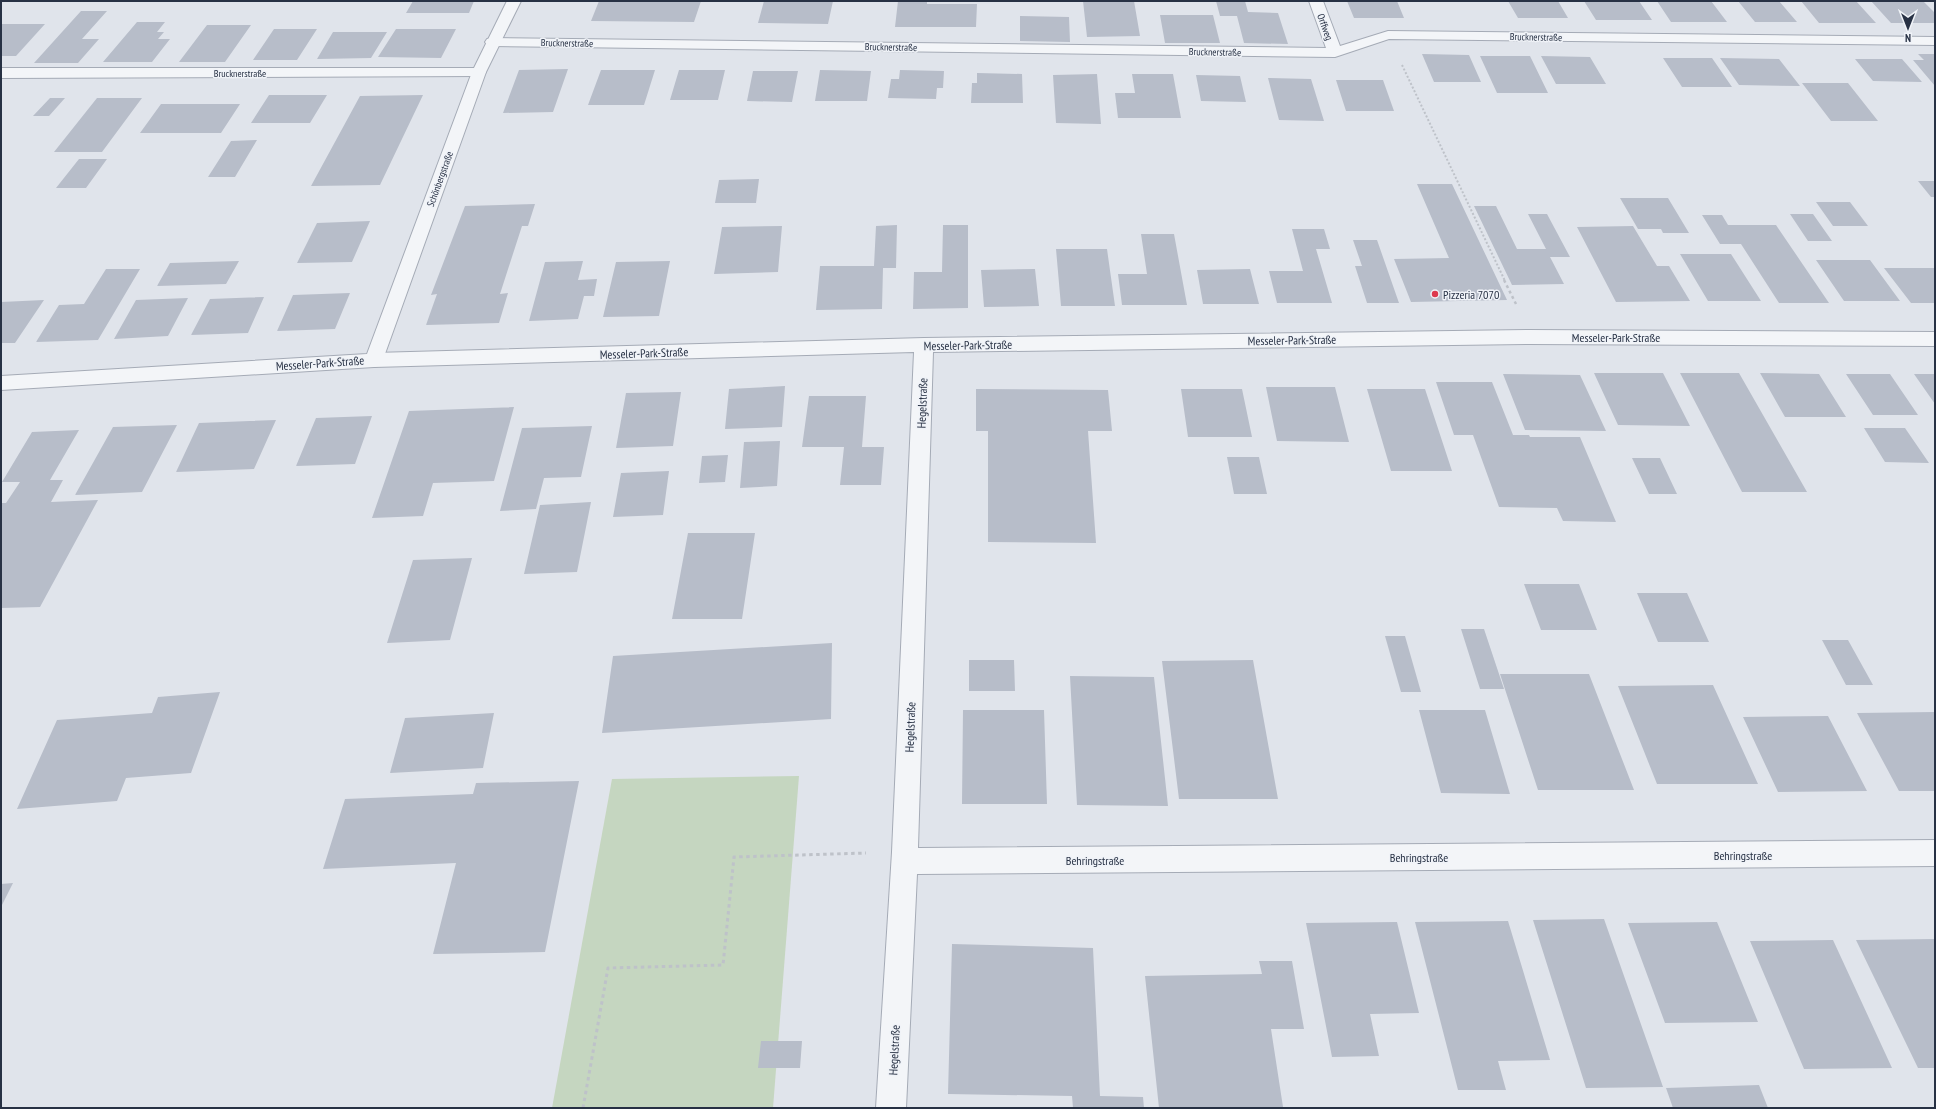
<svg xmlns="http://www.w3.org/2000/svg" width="1936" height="1109" font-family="'PT Sans Narrow',sans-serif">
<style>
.green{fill:#c5d6c0}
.building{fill:#b7bdc9}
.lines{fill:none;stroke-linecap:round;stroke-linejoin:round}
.minor-casing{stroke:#a5abb6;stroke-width:2}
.tertiary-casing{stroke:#a5abb6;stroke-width:2}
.path-far2{stroke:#bec2c9;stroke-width:2;stroke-dasharray:2 2;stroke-linecap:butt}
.path-far1{stroke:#bec2c9;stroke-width:2.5;stroke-dasharray:3 3;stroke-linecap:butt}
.path{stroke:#bec2c9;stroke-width:3;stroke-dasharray:3.5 3.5;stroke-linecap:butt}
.minor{fill:#f3f5f8;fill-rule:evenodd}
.tertiary{fill:#f3f5f8;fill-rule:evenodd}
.poi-dot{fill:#dd384d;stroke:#f0f3f8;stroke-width:1.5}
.labels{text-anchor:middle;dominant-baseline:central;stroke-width:3;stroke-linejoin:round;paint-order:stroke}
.far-street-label{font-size:10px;fill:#273144;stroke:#f0f3f8}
.poi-label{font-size:12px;fill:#273144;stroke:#f0f3f8;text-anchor:start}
.street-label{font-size:12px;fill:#273144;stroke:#f0f3f8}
</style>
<rect width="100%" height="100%" fill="#e0e4eb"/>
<!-- green -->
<path class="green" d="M 799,776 L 773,1108 L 552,1108 L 612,779 Z"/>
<!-- building -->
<path class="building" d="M 413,1 L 474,1 L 469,13 L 406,13 Z
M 599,1 L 701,1 L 694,22 L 591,21 Z
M 764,1 L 833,1 L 828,24 L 758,23 Z
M 898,1 L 927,1 L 927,4 L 977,4 L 976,27 L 895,27 Z
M 1083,1 L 1134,1 L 1140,36 L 1087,37 Z
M 1216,1 L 1245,1 L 1248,12 L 1278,13 L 1288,44 L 1244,43 L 1237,16 L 1220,16 Z
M 1347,1 L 1397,1 L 1404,18 L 1354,18 Z
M 1508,1 L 1558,1 L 1568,18 L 1518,18 Z
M 1584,1 L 1639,1 L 1652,20 L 1596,20 Z
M 1657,1 L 1711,1 L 1727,22 L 1671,22 Z
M 1738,1 L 1779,1 L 1797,22 L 1755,22 Z
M 1801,1 L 1856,1 L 1876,23 L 1819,23 Z
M 1871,1 L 1923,1 L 1935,13 L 1935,23 L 1891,23 Z
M 81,11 L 107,11 L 82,39 L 99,39 L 78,63 L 34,63 Z
M 1160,15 L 1213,15 L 1220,43 L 1165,43 Z
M 1020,16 L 1069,17 L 1070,42 L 1020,41 Z
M 137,22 L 165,22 L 157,32 L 164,32 L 158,39 L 170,39 L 152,62 L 103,62 Z
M 1,24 L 45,24 L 16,56 L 1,56 Z
M 207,25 L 251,25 L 225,62 L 179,62 Z
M 274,29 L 317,29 L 297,60 L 253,60 Z
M 396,29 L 456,29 L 441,58 L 378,57 Z
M 333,32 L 387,32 L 371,58 L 317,59 Z
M 1422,54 L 1469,55 L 1481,82 L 1434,82 Z
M 1918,54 L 1935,54 L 1935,86 L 1913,60 L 1924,60 Z
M 1480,56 L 1530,56 L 1548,93 L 1497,93 Z
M 1541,56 L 1590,57 L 1606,84 L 1556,84 Z
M 1663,58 L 1712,58 L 1732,87 L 1682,87 Z
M 1720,58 L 1779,59 L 1800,86 L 1739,85 Z
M 1855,59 L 1902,59 L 1922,82 L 1873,81 Z
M 568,69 L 553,112 L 503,113 L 519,70 Z
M 601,70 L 655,70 L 644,105 L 588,105 Z
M 679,70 L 725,70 L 718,100 L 670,100 Z
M 820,70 L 871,71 L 867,101 L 815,101 Z
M 900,70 L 944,71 L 943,88 L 937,88 L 936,99 L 888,98 L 891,79 L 899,79 Z
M 753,71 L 798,71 L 792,102 L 747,101 Z
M 977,73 L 1022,74 L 1023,103 L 971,103 L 972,83 L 977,83 Z
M 1097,74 L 1101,124 L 1056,123 L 1053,75 Z
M 1132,74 L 1173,74 L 1181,118 L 1118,118 L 1115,93 L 1135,93 Z
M 1196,75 L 1240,76 L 1246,102 L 1201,101 Z
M 1268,78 L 1311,79 L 1324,121 L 1279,120 Z
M 1336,80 L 1383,80 L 1394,111 L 1346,111 Z
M 1802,83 L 1848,83 L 1878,121 L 1831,121 Z
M 269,95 L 327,95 L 310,123 L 251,123 Z
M 423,95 L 380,185 L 311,186 L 360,96 Z
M 50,98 L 65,98 L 49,116 L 33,116 Z
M 97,98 L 142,98 L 102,152 L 54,152 Z
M 161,104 L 240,104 L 221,133 L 140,133 Z
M 257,140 L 235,177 L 208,177 L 231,141 Z
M 79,159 L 107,159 L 86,188 L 56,188 Z
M 759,179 L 756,203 L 715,203 L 719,180 Z
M 1918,181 L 1935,181 L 1935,197 L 1931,197 Z
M 1417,184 L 1452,184 L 1507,300 L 1411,302 L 1394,259 L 1449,258 Z
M 1620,198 L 1668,198 L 1689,233 L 1663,233 L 1661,229 L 1638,229 Z
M 1816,202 L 1850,202 L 1868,226 L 1833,226 Z
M 535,204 L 528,226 L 522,226 L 500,294 L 508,293 L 499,323 L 426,325 L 437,294 L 431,295 L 465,206 Z
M 1474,206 L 1496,206 L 1517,249 L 1546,249 L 1528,214 L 1547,214 L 1570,257 L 1550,257 L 1564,284 L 1512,285 Z
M 1790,214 L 1813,214 L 1832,241 L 1808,241 Z
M 1702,215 L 1722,215 L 1728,225 L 1776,225 L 1829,303 L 1779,303 L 1741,244 L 1720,244 Z
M 370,221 L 352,262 L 297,263 L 317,223 Z
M 897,225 L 896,268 L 883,268 L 882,309 L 816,310 L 820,266 L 874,266 L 876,226 Z
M 943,225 L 968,225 L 968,308 L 913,309 L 914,272 L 942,272 Z
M 782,226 L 778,272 L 714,274 L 722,227 Z
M 1633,226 L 1657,266 L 1669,266 L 1690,301 L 1616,302 L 1577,227 Z
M 1292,229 L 1324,229 L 1330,249 L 1316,249 L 1332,303 L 1277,303 L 1269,271 L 1303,271 Z
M 1141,234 L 1174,234 L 1187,305 L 1122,305 L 1118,274 L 1147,274 Z
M 1353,240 L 1377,240 L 1399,303 L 1367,303 L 1355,266 L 1362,266 Z
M 1056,249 L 1107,249 L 1115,306 L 1061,306 Z
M 1680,254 L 1731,254 L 1761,301 L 1708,301 Z
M 1816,260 L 1870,260 L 1900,301 L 1844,301 Z
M 239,261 L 226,284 L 157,286 L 170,263 Z
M 583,261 L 578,280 L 597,279 L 594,296 L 584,296 L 578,319 L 529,321 L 545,262 Z
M 670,261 L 659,316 L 603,317 L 616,262 Z
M 1884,268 L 1935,268 L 1935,303 L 1911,303 Z
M 106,269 L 140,269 L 98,340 L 36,342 L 59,305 L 84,304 Z
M 1035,269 L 1039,306 L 984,307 L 981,270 Z
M 1250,269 L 1259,304 L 1203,304 L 1197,270 Z
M 350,293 L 335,329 L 277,331 L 293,295 Z
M 264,297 L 248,333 L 191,335 L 210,299 Z
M 188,298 L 168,336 L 114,339 L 136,300 Z
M 44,300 L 15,343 L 1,343 L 1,302 Z
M 1594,373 L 1663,373 L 1690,426 L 1618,425 Z
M 1680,373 L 1739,373 L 1807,492 L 1742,492 Z
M 1760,373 L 1819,374 L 1846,417 L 1785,417 Z
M 1503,374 L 1580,375 L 1606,431 L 1525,430 Z
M 1846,374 L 1890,374 L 1918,415 L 1873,415 Z
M 1914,374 L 1935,374 L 1935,404 Z
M 1436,382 L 1492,382 L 1513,435 L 1529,435 L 1530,437 L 1580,437 L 1616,522 L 1563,521 L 1557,508 L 1499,507 L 1473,435 L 1454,435 Z
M 785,386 L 782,427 L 725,429 L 729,389 Z
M 1266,387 L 1335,387 L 1349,442 L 1277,441 Z
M 976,389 L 1108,390 L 1112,431 L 1088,431 L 1096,543 L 988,542 L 988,431 L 976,431 Z
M 1181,389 L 1242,389 L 1252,437 L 1188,437 Z
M 1367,389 L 1425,389 L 1452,471 L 1391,471 Z
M 681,392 L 673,446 L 616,448 L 626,393 Z
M 809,396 L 866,396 L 862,447 L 884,447 L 881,485 L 840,485 L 844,447 L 802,447 Z
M 514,407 L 494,481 L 433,483 L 423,516 L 372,518 L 409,411 Z
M 372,416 L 355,464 L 296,466 L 316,418 Z
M 276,420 L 254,469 L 176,472 L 199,423 Z
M 177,425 L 142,492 L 75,495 L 113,427 Z
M 592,426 L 581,477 L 544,478 L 536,509 L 500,511 L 522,428 Z
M 1864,428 L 1905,428 L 1929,463 L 1885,462 Z
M 79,430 L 50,480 L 63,480 L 51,502 L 98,500 L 40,607 L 1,608 L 1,503 L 6,503 L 20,482 L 2,482 L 32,432 Z
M 780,441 L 777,486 L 740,488 L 744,442 Z
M 728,455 L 725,482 L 699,483 L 702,456 Z
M 1227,457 L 1259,457 L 1267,494 L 1234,494 Z
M 1632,458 L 1660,458 L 1677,494 L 1649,494 Z
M 669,471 L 663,515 L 613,517 L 621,473 Z
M 591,502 L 577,572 L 524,574 L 540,505 Z
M 688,533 L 755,533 L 742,619 L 672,619 Z
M 472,558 L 450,640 L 387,643 L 413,560 Z
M 1524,584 L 1579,584 L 1597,630 L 1541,630 Z
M 1637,593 L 1687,593 L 1709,642 L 1658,642 Z
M 1461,629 L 1484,629 L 1504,689 L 1480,689 Z
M 1385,636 L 1405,636 L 1421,692 L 1401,692 Z
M 1822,640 L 1848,640 L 1873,685 L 1846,685 Z
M 832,643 L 831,719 L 602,733 L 613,656 Z
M 969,660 L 1014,660 L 1015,691 L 969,691 Z
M 1253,660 L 1278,799 L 1179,799 L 1162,661 Z
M 1500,674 L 1589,674 L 1634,790 L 1538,790 Z
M 1070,676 L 1154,677 L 1168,806 L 1077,805 Z
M 1713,685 L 1758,784 L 1657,784 L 1618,686 Z
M 220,692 L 191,773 L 126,778 L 117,801 L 17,809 L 57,720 L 152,713 L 158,697 Z
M 963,710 L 1044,710 L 1047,804 L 962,804 Z
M 1419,710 L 1485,710 L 1510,794 L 1441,793 Z
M 1935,712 L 1935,791 L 1899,791 L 1857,713 Z
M 494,713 L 483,768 L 390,773 L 405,718 Z
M 1828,716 L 1867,791 L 1778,792 L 1743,717 Z
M 579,781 L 545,952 L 433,954 L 456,863 L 323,869 L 345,799 L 473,794 L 476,783 Z
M 13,883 L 1,907 L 1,884 Z
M 1604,919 L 1663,1087 L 1586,1088 L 1533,920 Z
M 1508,921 L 1550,1060 L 1498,1061 L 1506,1090 L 1458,1090 L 1415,922 Z
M 1397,922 L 1419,1013 L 1370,1014 L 1379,1056 L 1332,1057 L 1306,923 Z
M 1717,922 L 1758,1022 L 1665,1023 L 1628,923 Z
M 1935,939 L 1935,1068 L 1918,1068 L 1856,940 Z
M 1833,940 L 1892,1068 L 1804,1069 L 1750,941 Z
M 952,944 L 1093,948 L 1100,1096 L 1143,1097 L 1144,1108 L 1073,1108 L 1072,1096 L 948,1094 Z
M 1259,961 L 1292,961 L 1304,1029 L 1271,1029 L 1283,1107 L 1159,1108 L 1145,976 L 1262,974 Z
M 761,1041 L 802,1041 L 800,1068 L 758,1068 Z
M 1759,1085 L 1768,1108 L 1673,1108 L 1666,1088 Z"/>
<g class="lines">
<!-- minor casing -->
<g class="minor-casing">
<path id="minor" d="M 1309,1 L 1323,1 L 1340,46 L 1388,31 L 1935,37 L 1935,45 L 1389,39 L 1335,57 L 492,46 L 487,45 L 485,42 L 487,39 L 492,38 L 1326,48 Z
M 1,68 L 479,68 L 484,69 L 486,72 L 484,75 L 479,76 L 1,78 Z
M 1530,330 L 1935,332 L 1935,346 L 1530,344 L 933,352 L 918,848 L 1935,840 L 1935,866 L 917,874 L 906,1108 L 876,1108 L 892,852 L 914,352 L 374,367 L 367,365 L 364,360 L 367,355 L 374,353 L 924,338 Z"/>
</g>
<!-- tertiary casing -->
<g class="tertiary-casing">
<path id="tertiary" d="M 507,1 L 521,1 L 486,72 L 381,365 L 374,367 L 1,390 L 1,376 L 367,354 L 472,72 Z"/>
</g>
<!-- path-far2 -->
<path class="path-far2" d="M 1402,65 L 1505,281"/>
<!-- path-far1 -->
<path class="path-far1" d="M 1504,280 L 1516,304"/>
<!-- path -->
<path class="path" d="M 583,1108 L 608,968 L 723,965 L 734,857 L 866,853"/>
<!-- minor -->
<use href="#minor" class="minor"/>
<!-- tertiary -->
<use href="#tertiary" class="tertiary"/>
</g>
<!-- markers -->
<circle class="poi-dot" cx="1435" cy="294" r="4"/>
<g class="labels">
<!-- far-street labels -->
<g class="far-street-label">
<text transform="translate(1325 27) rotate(70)">Orffweg</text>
<text transform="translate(1536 37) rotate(1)">Brucknerstraße</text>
<text transform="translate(567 43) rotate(1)">Brucknerstraße</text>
<text transform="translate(891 47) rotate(1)">Brucknerstraße</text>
<text transform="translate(1215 52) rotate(1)">Brucknerstraße</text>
<text x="240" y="73">Brucknerstraße</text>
<text transform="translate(440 179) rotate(-70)">Schönbergstraße</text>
</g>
<!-- poi labels -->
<g class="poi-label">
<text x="1443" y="294">Pizzeria 7070</text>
</g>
<!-- street labels -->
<g class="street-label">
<text x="1616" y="337">Messeler-Park-Straße</text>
<text transform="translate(1292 340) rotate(-1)">Messeler-Park-Straße</text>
<text transform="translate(968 345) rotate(-1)">Messeler-Park-Straße</text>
<text transform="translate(644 353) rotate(-2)">Messeler-Park-Straße</text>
<text transform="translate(320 363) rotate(-4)">Messeler-Park-Straße</text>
<text transform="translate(922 403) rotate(-88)">Hegelstraße</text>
<text transform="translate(910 727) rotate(-88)">Hegelstraße</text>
<text x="1743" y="855">Behringstraße</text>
<text x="1419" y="857">Behringstraße</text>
<text x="1095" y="860">Behringstraße</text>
<text transform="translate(894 1050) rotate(-87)">Hegelstraße</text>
</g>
</g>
<!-- border -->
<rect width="1936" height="1109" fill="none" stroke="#273144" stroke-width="4"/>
<!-- north arrow -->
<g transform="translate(1908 28) rotate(180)" stroke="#f0f3f8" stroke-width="3" paint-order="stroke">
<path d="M0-3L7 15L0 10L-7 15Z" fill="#273144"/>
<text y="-6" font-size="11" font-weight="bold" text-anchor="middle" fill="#273144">N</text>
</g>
</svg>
